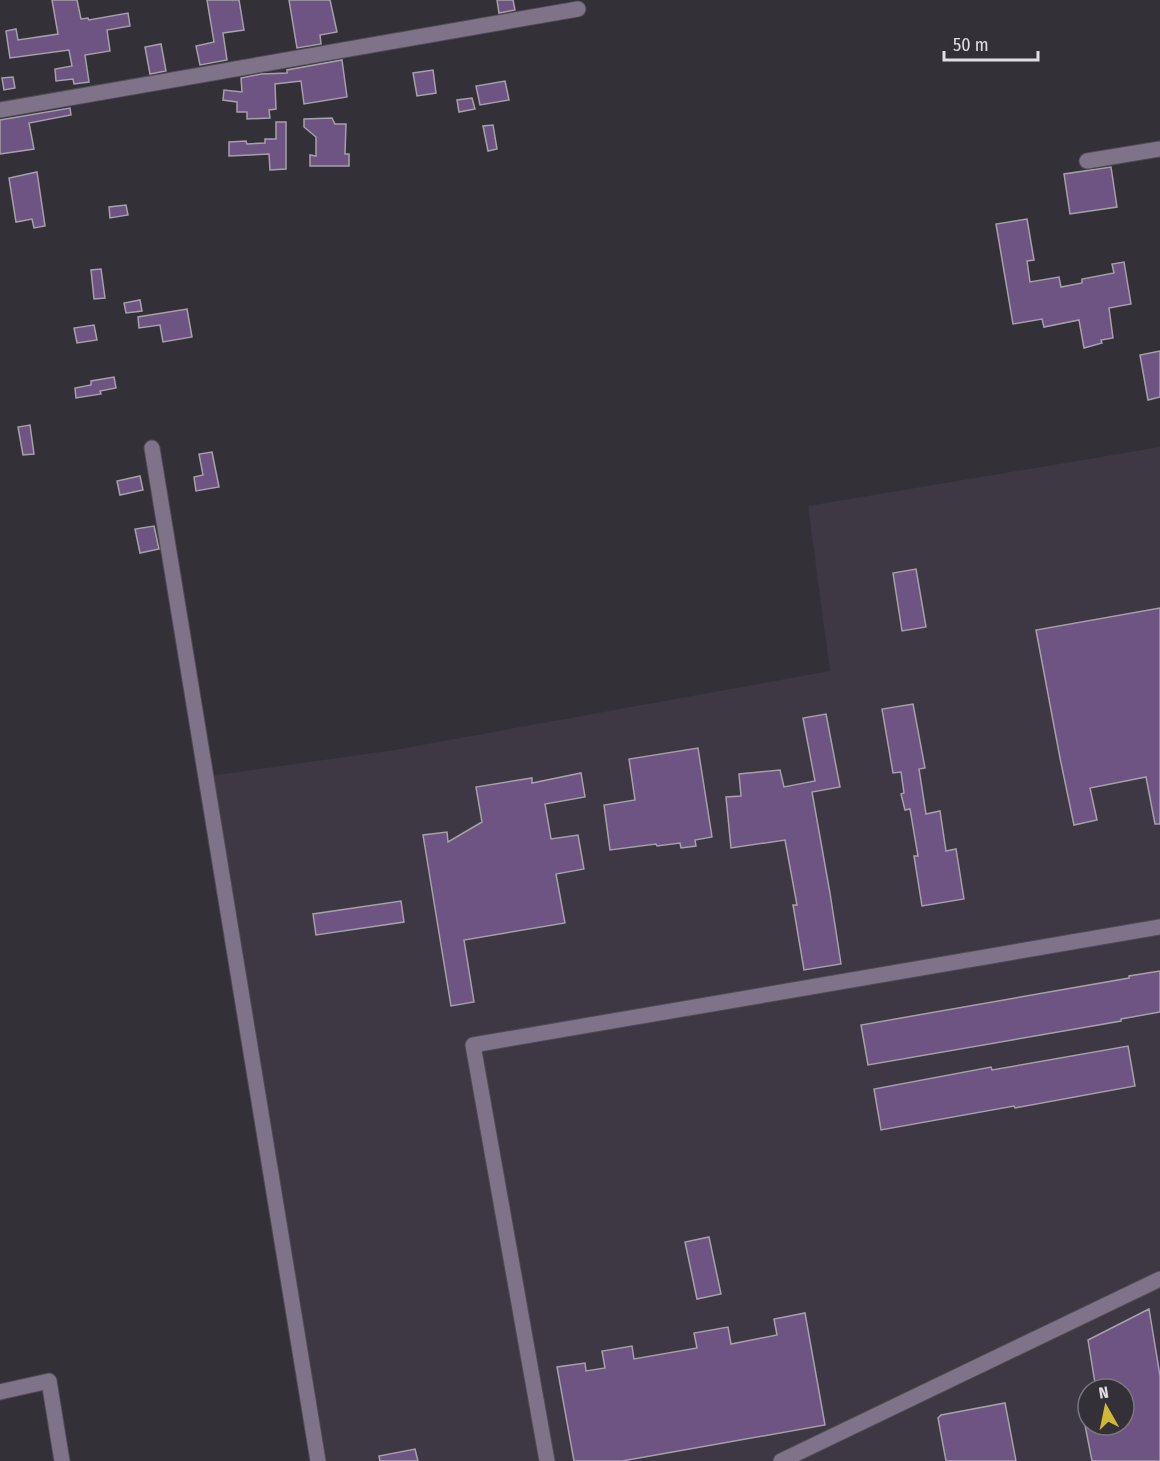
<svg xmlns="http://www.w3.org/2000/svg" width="1160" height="1461" font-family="'Fira Sans Condensed',sans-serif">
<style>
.built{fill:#3e3744;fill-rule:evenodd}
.building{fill:#6d5483;stroke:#a5a0a9;stroke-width:1.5}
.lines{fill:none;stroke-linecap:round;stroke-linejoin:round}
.minor-casing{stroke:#504c53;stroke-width:17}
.minor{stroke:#7f7389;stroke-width:15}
</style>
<rect width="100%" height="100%" fill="#343038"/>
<!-- built -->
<path class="built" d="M 1160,447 L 1160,1461 L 324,1461 L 210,776 L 394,750 L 830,671 L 808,506 ZM 1088,1389 L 1124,1389 L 1124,1425 L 1088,1425 Z"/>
<!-- building -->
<path class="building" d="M 52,0 L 77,0 L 81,19 L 88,18 L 89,20 L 128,13 L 130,26 L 107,30 L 110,51 L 85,55 L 89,82 L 74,84 L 73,79 L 56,81 L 55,69 L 72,66 L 69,50 L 10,58 L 6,31 L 16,29 L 18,40 L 58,34 Z
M 207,0 L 239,0 L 244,30 L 223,33 L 227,60 L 200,65 L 196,46 L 214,42 Z
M 289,0 L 330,0 L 337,32 L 320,35 L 321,44 L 297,48 Z
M 497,0 L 513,0 L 515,10 L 499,13 Z
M 161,44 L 166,71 L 150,74 L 145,47 Z
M 342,60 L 347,97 L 304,104 L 301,81 L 275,84 L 276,109 L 269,110 L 270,118 L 247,119 L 247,112 L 237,112 L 237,102 L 223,100 L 224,90 L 242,92 L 241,78 L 261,74 L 287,73 L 287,70 Z
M 433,70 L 436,93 L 417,96 L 413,73 Z
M 13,77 L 15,88 L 4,90 L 2,78 Z
M 505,81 L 509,100 L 480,105 L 476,86 Z
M 472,98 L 475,109 L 459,112 L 457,100 Z
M 70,108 L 71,115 L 29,123 L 34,149 L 0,154 L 0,120 Z
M 332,118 L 335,124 L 346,124 L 345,154 L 349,154 L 349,166 L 310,166 L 310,155 L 316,156 L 316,137 L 304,127 L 304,119 Z
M 276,122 L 286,122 L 286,169 L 270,170 L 269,154 L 229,156 L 229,142 L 246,141 L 247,144 L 265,143 L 265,139 L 276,139 Z
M 493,125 L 497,149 L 488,151 L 483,126 Z
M 1111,167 L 1117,207 L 1070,214 L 1064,174 Z
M 37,172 L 45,226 L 34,228 L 32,219 L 16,222 L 9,178 Z
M 126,205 L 128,215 L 110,218 L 109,207 Z
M 1027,219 L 1034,260 L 1027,261 L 1030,282 L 1059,277 L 1061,287 L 1082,283 L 1082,279 L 1114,273 L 1112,264 L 1124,262 L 1131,304 L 1109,308 L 1113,338 L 1101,340 L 1102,343 L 1084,348 L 1079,320 L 1044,327 L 1042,319 L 1013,324 L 996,224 Z
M 101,269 L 105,298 L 94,299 L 91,270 Z
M 140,300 L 142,311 L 126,313 L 124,303 Z
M 187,309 L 192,337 L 163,342 L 160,325 L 139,328 L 138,317 Z
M 94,325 L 97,340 L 77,343 L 74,328 Z
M 1160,351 L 1160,397 L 1148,400 L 1140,355 Z
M 114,377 L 116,388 L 100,391 L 101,394 L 76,398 L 75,388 L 91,385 L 91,381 Z
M 30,425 L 34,454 L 23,455 L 18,427 Z
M 212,452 L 219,487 L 196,491 L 194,477 L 203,475 L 199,454 Z
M 140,476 L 143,490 L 120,495 L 117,481 Z
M 154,526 L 159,549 L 140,553 L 135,529 Z
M 916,569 L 926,627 L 902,631 L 893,573 Z
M 1160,608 L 1160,824 L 1155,824 L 1146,777 L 1090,788 L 1097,820 L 1074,825 L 1060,758 L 1036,630 Z
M 913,704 L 925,768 L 919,769 L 926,814 L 940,811 L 946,851 L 956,849 L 964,899 L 922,906 L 914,856 L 918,856 L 910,809 L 905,810 L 901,794 L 904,793 L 901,772 L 893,773 L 882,709 Z
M 826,714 L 840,787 L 812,792 L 830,893 L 841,964 L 804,970 L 793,905 L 797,905 L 785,840 L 731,848 L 726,797 L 741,796 L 739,774 L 780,770 L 784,787 L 815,781 L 803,718 Z
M 698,748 L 712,837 L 695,840 L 696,846 L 681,848 L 680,843 L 657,846 L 656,844 L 610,850 L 604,805 L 635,800 L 629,759 Z
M 581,773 L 585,797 L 545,804 L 551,839 L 578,835 L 584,869 L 556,874 L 565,923 L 464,940 L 474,1002 L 451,1006 L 423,835 L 447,832 L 448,842 L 482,822 L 476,787 L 532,778 L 532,783 Z
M 401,901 L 404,922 L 316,935 L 313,914 Z
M 1160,971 L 1160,1012 L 1121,1019 L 1121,1021 L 868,1065 L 861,1025 L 1129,978 L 1129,976 Z
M 1128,1046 L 1135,1086 L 1015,1108 L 1014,1106 L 881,1130 L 874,1089 L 991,1067 L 992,1070 Z
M 709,1237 L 721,1294 L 697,1299 L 685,1242 Z
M 1149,1309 L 1160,1376 L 1160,1461 L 1092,1461 L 1085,1425 L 1124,1425 L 1124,1389 L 1096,1389 L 1088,1340 Z
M 805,1313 L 825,1425 L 622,1461 L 574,1461 L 557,1367 L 585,1363 L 586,1371 L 605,1368 L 602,1351 L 632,1346 L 634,1359 L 697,1348 L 694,1333 L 728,1327 L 731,1344 L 777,1335 L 774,1319 Z
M 1005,1403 L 1016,1461 L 946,1461 L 938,1418 L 941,1415 Z
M 415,1449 L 418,1461 L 380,1461 L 379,1456 Z"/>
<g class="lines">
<!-- minor casing -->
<g class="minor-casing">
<path id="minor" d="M 0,110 L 578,9
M 1087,161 L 1160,149
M 152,448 L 318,1461
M 0,1392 L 49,1381 L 62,1461
M 547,1461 L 473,1045 L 1160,927
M 781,1461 L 1160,1279"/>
</g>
<!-- minor -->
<use href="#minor" class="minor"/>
</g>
<!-- north arrow -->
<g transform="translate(1106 1407) rotate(351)"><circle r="28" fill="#343038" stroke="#79767c" stroke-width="1.5"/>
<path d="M0-4.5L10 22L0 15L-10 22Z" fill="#cfb837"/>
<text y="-9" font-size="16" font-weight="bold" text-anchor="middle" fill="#e0dee3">N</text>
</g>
<!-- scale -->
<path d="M944 51v9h94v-9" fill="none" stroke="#e0dee3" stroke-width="3"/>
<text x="953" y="51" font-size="18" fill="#e0dee3" stroke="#343038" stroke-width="4.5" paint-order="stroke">50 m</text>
</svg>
